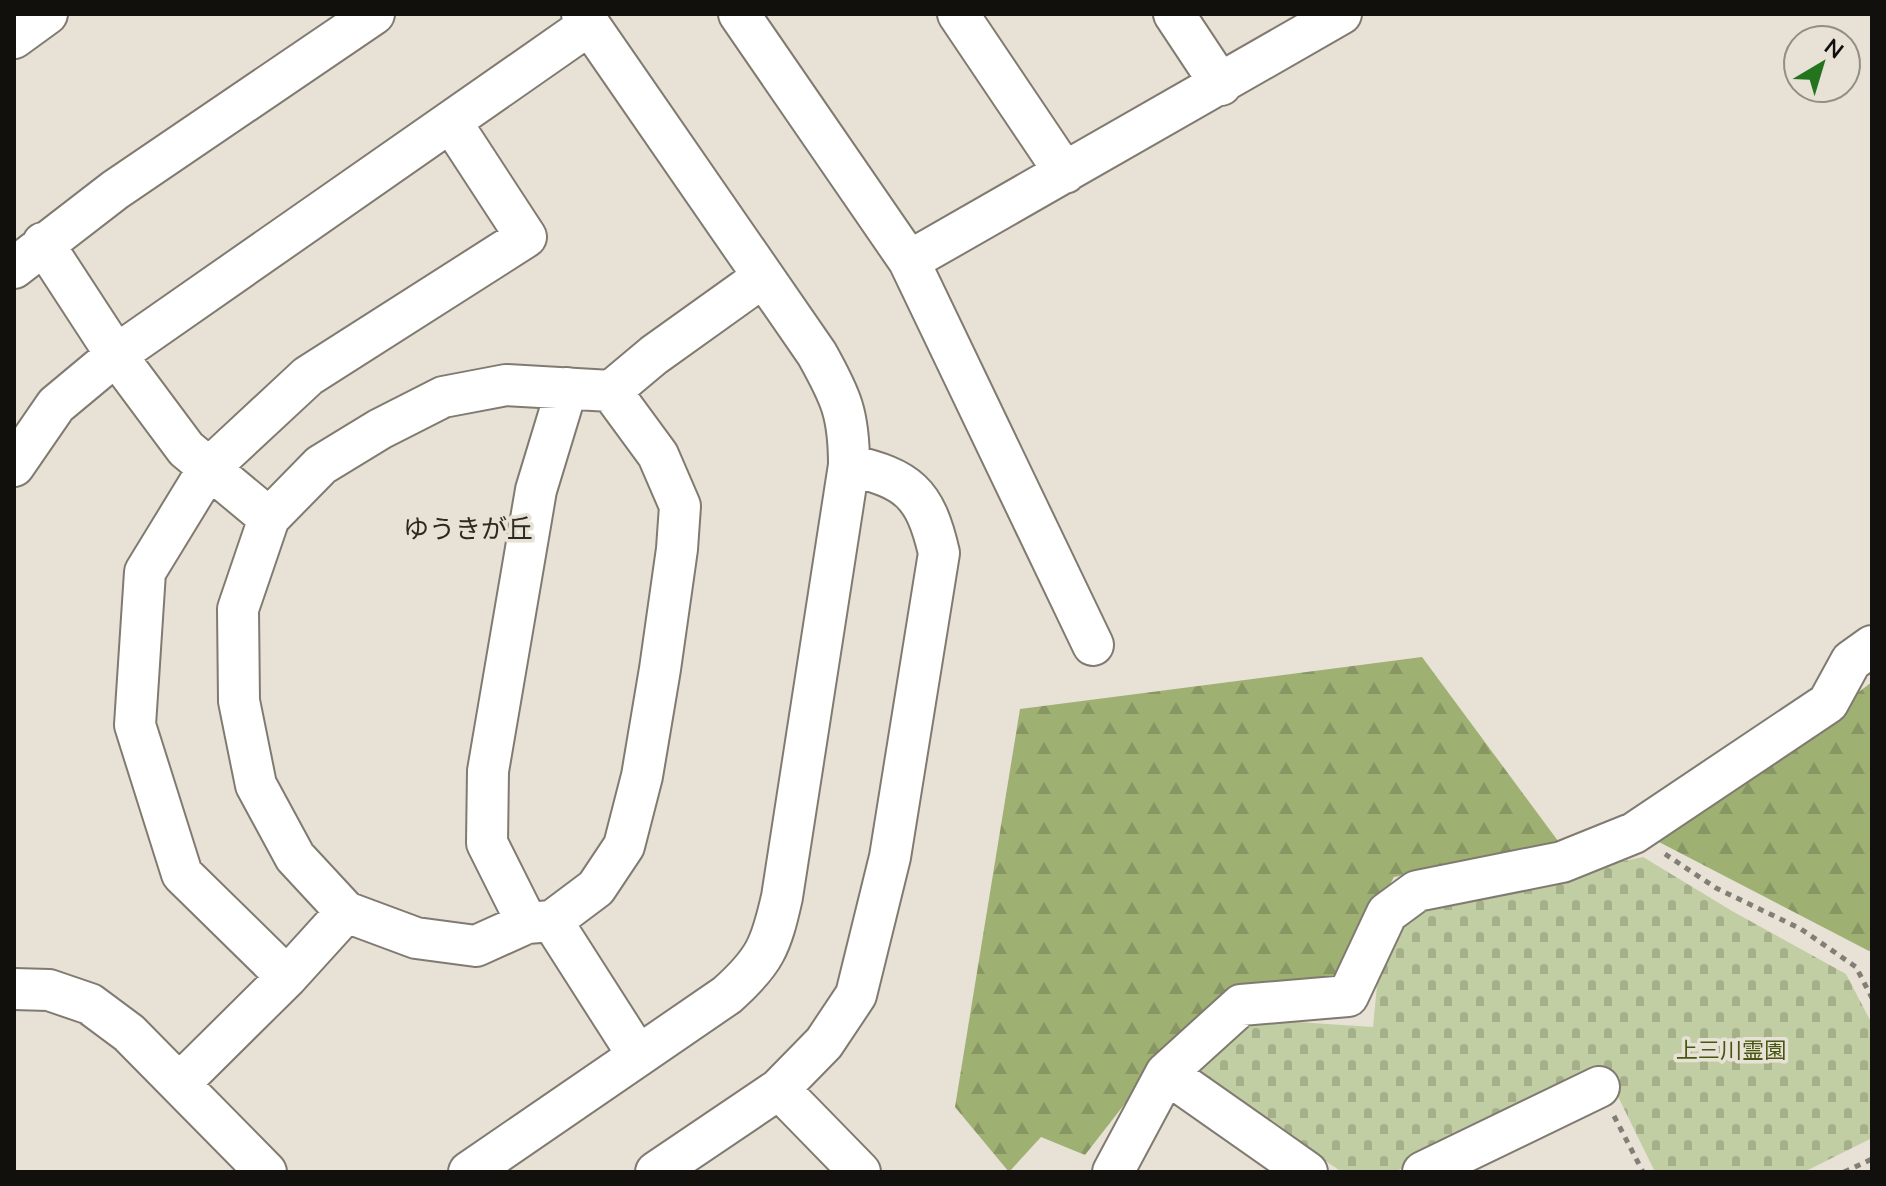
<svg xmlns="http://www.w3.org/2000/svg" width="1886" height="1186" font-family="Mulish,'Noto Sans JP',sans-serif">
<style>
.forest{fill:url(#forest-firs)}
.cemetery{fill:url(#cemetery-stones)}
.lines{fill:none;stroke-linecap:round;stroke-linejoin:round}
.minor-casing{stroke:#807a70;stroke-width:44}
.path{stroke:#827e76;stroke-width:5;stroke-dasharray:6 6;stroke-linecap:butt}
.minor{stroke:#fff;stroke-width:40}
.labels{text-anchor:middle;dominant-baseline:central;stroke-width:7;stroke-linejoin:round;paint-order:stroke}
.park-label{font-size:22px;fill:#475711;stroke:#e7e1d6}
.quarter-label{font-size:26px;fill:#2d2920;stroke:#e7e1d6}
</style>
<defs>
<pattern id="forest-firs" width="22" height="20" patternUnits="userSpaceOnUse" patternTransform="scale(2)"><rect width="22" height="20" fill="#9eb072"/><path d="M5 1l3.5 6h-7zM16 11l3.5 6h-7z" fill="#879662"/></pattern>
<pattern id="cemetery-stones" width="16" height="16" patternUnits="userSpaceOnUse" patternTransform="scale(2)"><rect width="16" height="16" fill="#c1cea3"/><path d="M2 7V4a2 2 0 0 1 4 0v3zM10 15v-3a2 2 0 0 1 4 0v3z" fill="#a5b08b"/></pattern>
</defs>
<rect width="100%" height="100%" fill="#e7e1d6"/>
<!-- forest -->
<path class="forest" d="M 1422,657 L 1561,845 L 1394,877 L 1340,972 L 1229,1102 L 1151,1070 L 1085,1155 L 1041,1137 L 1009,1172 L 955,1107 L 1020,709 Z
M 1872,682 L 1872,949 L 1869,951 L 1659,842 Z"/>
<!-- cemetery -->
<path class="cemetery" d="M 1643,857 L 1732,911 L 1846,974 L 1872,1024 L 1872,1138 L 1804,1172 L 1655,1172 L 1606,1072 L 1394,1172 L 1342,1172 L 1196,1074 L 1207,1050 L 1252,1019 L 1373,1027 L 1378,976 L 1415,905 Z"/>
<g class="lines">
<!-- minor casing -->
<g class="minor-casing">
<path id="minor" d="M 739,14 L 909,261 L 1093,645
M 958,14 L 1065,173
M 1174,14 L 1221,85
M 14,38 L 47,14
M 43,243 L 116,355 L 186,449 L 269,518
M 909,261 L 1341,14
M 14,268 L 115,190 L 374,14
M 611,391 L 658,455 L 680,506 L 677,549 L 660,669 L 642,776 L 624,846 L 596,888 L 552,921 L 527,923 L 476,946 L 416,938 L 346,912 L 295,857 L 256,785 L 239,701 L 238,609 L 269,518 L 321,465 L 380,429 L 443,397 L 506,385 L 611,391 L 654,355 L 763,277
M 14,466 L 56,405 L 116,355 L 589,25
M 552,921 L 637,1054
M 527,923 L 487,843 L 488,771 L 536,490 L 567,388
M 287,977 L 182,874 L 135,725 L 145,572 L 208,469 L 308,376 L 526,237 L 451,122
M 14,989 L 49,990 L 90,1004 L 129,1033 L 266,1172
M 1166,1073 L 1307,1172
M 180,1083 L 287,977 L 346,912
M 779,1089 L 860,1172
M 469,1172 L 727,995 C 765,961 771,946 782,897 L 849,465 C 849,414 841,397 817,354 L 582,14
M 656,1172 L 779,1089 L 824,1043 L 856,995 L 890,857 L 939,553 C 925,492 908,479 849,465
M 1113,1172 L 1166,1073 L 1241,1005 L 1348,996 L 1387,913 L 1417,891 L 1562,862 L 1634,833 L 1828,703 L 1851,661 L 1872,646
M 1423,1172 L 1599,1087"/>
</g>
<!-- path -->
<path class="path" d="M 1665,854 L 1716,888 L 1801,929 L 1856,967 L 1872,998
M 1614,1116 L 1643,1172
M 1844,1172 L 1872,1159"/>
<!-- minor -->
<use href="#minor" class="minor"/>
</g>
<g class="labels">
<!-- park labels -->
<g class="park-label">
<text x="1731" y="1050">上三川霊園</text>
</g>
<!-- quarter labels -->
<g class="quarter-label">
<text x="468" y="528">ゆうきが丘</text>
</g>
</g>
<!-- border -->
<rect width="1886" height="1186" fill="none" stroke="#12100c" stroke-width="32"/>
<!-- north arrow -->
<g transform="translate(1822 64) rotate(38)"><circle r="38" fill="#e7e1d6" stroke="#928d85" stroke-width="2"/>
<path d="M0-6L14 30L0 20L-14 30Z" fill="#23741d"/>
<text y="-12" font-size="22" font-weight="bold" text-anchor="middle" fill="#12100c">N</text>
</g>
</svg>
